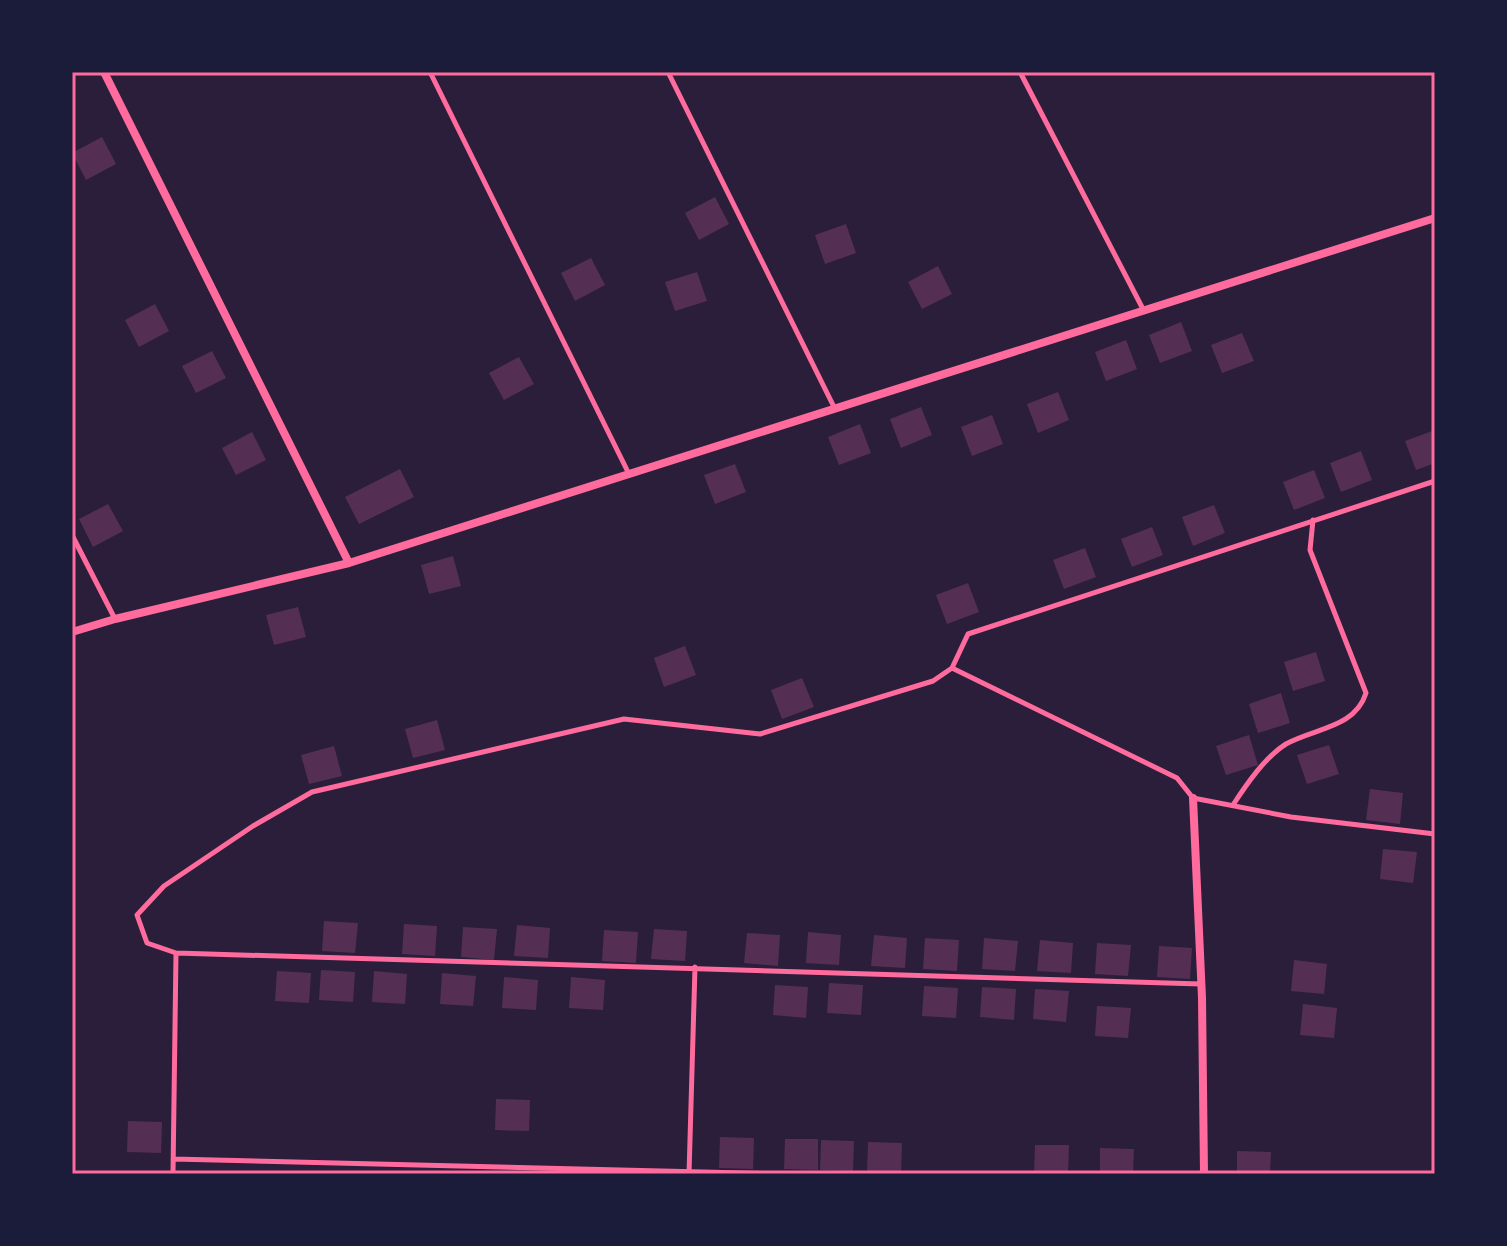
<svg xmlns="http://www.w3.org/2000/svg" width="1507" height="1246" font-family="'Nunito Sans',sans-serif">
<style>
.green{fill:#2a1e3b}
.building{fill:#542f53}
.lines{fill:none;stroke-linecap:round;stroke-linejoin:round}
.service{stroke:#ff6b9d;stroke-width:5}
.minor{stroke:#ff6b9d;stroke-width:8}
.neatline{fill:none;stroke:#ff6b9d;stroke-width:3}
</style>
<rect width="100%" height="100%" fill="#1b1b3a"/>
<!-- green -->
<path class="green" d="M 72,72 L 1435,72 L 1435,1174 L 72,1174 Z"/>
<!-- building -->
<path class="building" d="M 102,137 L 116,164 L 86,180 L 72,153 Z
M 715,197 L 729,224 L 699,240 L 685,213 Z
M 846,224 L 856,253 L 825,264 L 815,235 Z
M 591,258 L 605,285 L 575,301 L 561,273 Z
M 938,266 L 952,294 L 922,309 L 908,282 Z
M 697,272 L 707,301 L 675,311 L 665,282 Z
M 155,304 L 169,331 L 139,347 L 125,320 Z
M 1181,322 L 1192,351 L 1160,363 L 1149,335 Z
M 1242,333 L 1254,361 L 1222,373 L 1211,345 Z
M 1126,340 L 1137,369 L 1106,381 L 1095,352 Z
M 212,351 L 226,378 L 196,393 L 182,366 Z
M 519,357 L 534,384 L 504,400 L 489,373 Z
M 1058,392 L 1069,420 L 1038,433 L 1027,404 Z
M 921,407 L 932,435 L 901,448 L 890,419 Z
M 992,415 L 1003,444 L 972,456 L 961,427 Z
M 860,424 L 871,453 L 839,465 L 828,437 Z
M 1435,430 L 1435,463 L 1416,470 L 1405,441 Z
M 252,432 L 266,460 L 236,475 L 222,448 Z
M 1361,451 L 1372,480 L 1341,492 L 1330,463 Z
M 735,464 L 746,492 L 715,504 L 704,475 Z
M 400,469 L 414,497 L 359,524 L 345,497 Z
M 1314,470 L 1325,498 L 1294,510 L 1283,482 Z
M 108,504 L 123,531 L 93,547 L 79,519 Z
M 1214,505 L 1225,533 L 1193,546 L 1182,517 Z
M 1152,527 L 1163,555 L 1132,567 L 1121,539 Z
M 1085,548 L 1096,577 L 1064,589 L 1053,560 Z
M 453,556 L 461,586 L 429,594 L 421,565 Z
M 968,583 L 979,612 L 947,624 L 936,595 Z
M 298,607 L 306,637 L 274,645 L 266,615 Z
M 685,646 L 696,675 L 664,687 L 654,658 Z
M 1316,652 L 1325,681 L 1293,691 L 1284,662 Z
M 802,678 L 814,707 L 782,719 L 771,690 Z
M 1281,693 L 1290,723 L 1258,733 L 1249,704 Z
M 437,720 L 445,750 L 413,758 L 405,729 Z
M 1249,735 L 1258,765 L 1226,775 L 1216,746 Z
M 1329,745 L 1339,774 L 1307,784 L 1297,755 Z
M 334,746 L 342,776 L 309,784 L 301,755 Z
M 1370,789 L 1403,793 L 1400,824 L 1366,820 Z
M 1383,849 L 1417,852 L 1413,883 L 1380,879 Z
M 324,921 L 358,923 L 355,953 L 322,951 Z
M 404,924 L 437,926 L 435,956 L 402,954 Z
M 517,925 L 550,928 L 548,958 L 514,956 Z
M 463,927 L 497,929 L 494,960 L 461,957 Z
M 654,929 L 687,931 L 685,961 L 651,959 Z
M 604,930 L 638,932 L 636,963 L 602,961 Z
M 808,932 L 841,935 L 839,965 L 806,963 Z
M 747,933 L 780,935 L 778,966 L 744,963 Z
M 874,935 L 907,938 L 905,968 L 871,966 Z
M 925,938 L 959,940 L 957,971 L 923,969 Z
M 984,938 L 1018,941 L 1015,971 L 982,969 Z
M 1040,940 L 1073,943 L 1071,973 L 1037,971 Z
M 1097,943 L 1131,945 L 1128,976 L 1095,974 Z
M 1159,946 L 1192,948 L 1190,979 L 1157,977 Z
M 1294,960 L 1327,964 L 1324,994 L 1291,991 Z
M 321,970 L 355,972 L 353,1002 L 319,1000 Z
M 277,971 L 311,973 L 309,1003 L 275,1001 Z
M 374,971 L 407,974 L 405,1004 L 372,1002 Z
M 442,973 L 476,976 L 473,1006 L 440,1004 Z
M 504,977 L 538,980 L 536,1010 L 502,1008 Z
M 571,977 L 605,980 L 603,1010 L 569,1008 Z
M 829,983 L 863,985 L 861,1015 L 827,1013 Z
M 775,985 L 808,987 L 806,1018 L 773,1015 Z
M 924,986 L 958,988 L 956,1018 L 922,1016 Z
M 982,987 L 1016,989 L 1014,1020 L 980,1017 Z
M 1035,989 L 1069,991 L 1066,1022 L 1033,1019 Z
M 1303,1004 L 1337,1008 L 1334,1038 L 1300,1035 Z
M 1097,1006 L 1131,1008 L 1128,1038 L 1095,1036 Z
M 496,1099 L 530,1100 L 529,1131 L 495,1130 Z
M 128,1121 L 162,1122 L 161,1153 L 127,1152 Z
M 720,1137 L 754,1138 L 753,1169 L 719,1168 Z
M 785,1139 L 818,1139 L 818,1170 L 784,1169 Z
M 821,1140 L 854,1141 L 853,1171 L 820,1170 Z
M 868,1142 L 902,1143 L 901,1173 L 867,1173 Z
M 1035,1145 L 1069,1145 L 1068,1174 L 1034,1174 Z
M 1100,1148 L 1134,1149 L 1133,1174 L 1100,1174 Z
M 1237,1151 L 1271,1152 L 1270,1174 L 1237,1174 Z"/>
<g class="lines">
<!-- service -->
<path class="service" d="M 430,72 L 629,474
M 668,72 L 835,409
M 1020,72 L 1144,311
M 72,535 L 115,619
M 952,668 L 1177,778 L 1193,798 L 1291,817 L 1435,834
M 1233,805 C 1246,785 1265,757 1286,744 C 1315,728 1355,728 1366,693 L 1310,550 L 1313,520
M 1201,984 L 176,953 L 147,943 L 137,915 L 164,886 L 253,826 L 312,792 L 624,719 L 760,734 L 933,681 L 952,668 L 968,634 L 1435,481
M 173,1159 L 780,1174
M 173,1174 L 176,953
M 689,1174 L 695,967"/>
<!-- minor -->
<path class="minor" d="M 104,72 L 349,563
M 72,632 L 115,619 L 349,563 L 1435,218
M 1193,798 L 1202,998 L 1204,1174"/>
</g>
<!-- border -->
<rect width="1507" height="1246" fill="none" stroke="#1b1b3a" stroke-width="148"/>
<rect x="74" y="74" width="1359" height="1098" class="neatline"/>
</svg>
